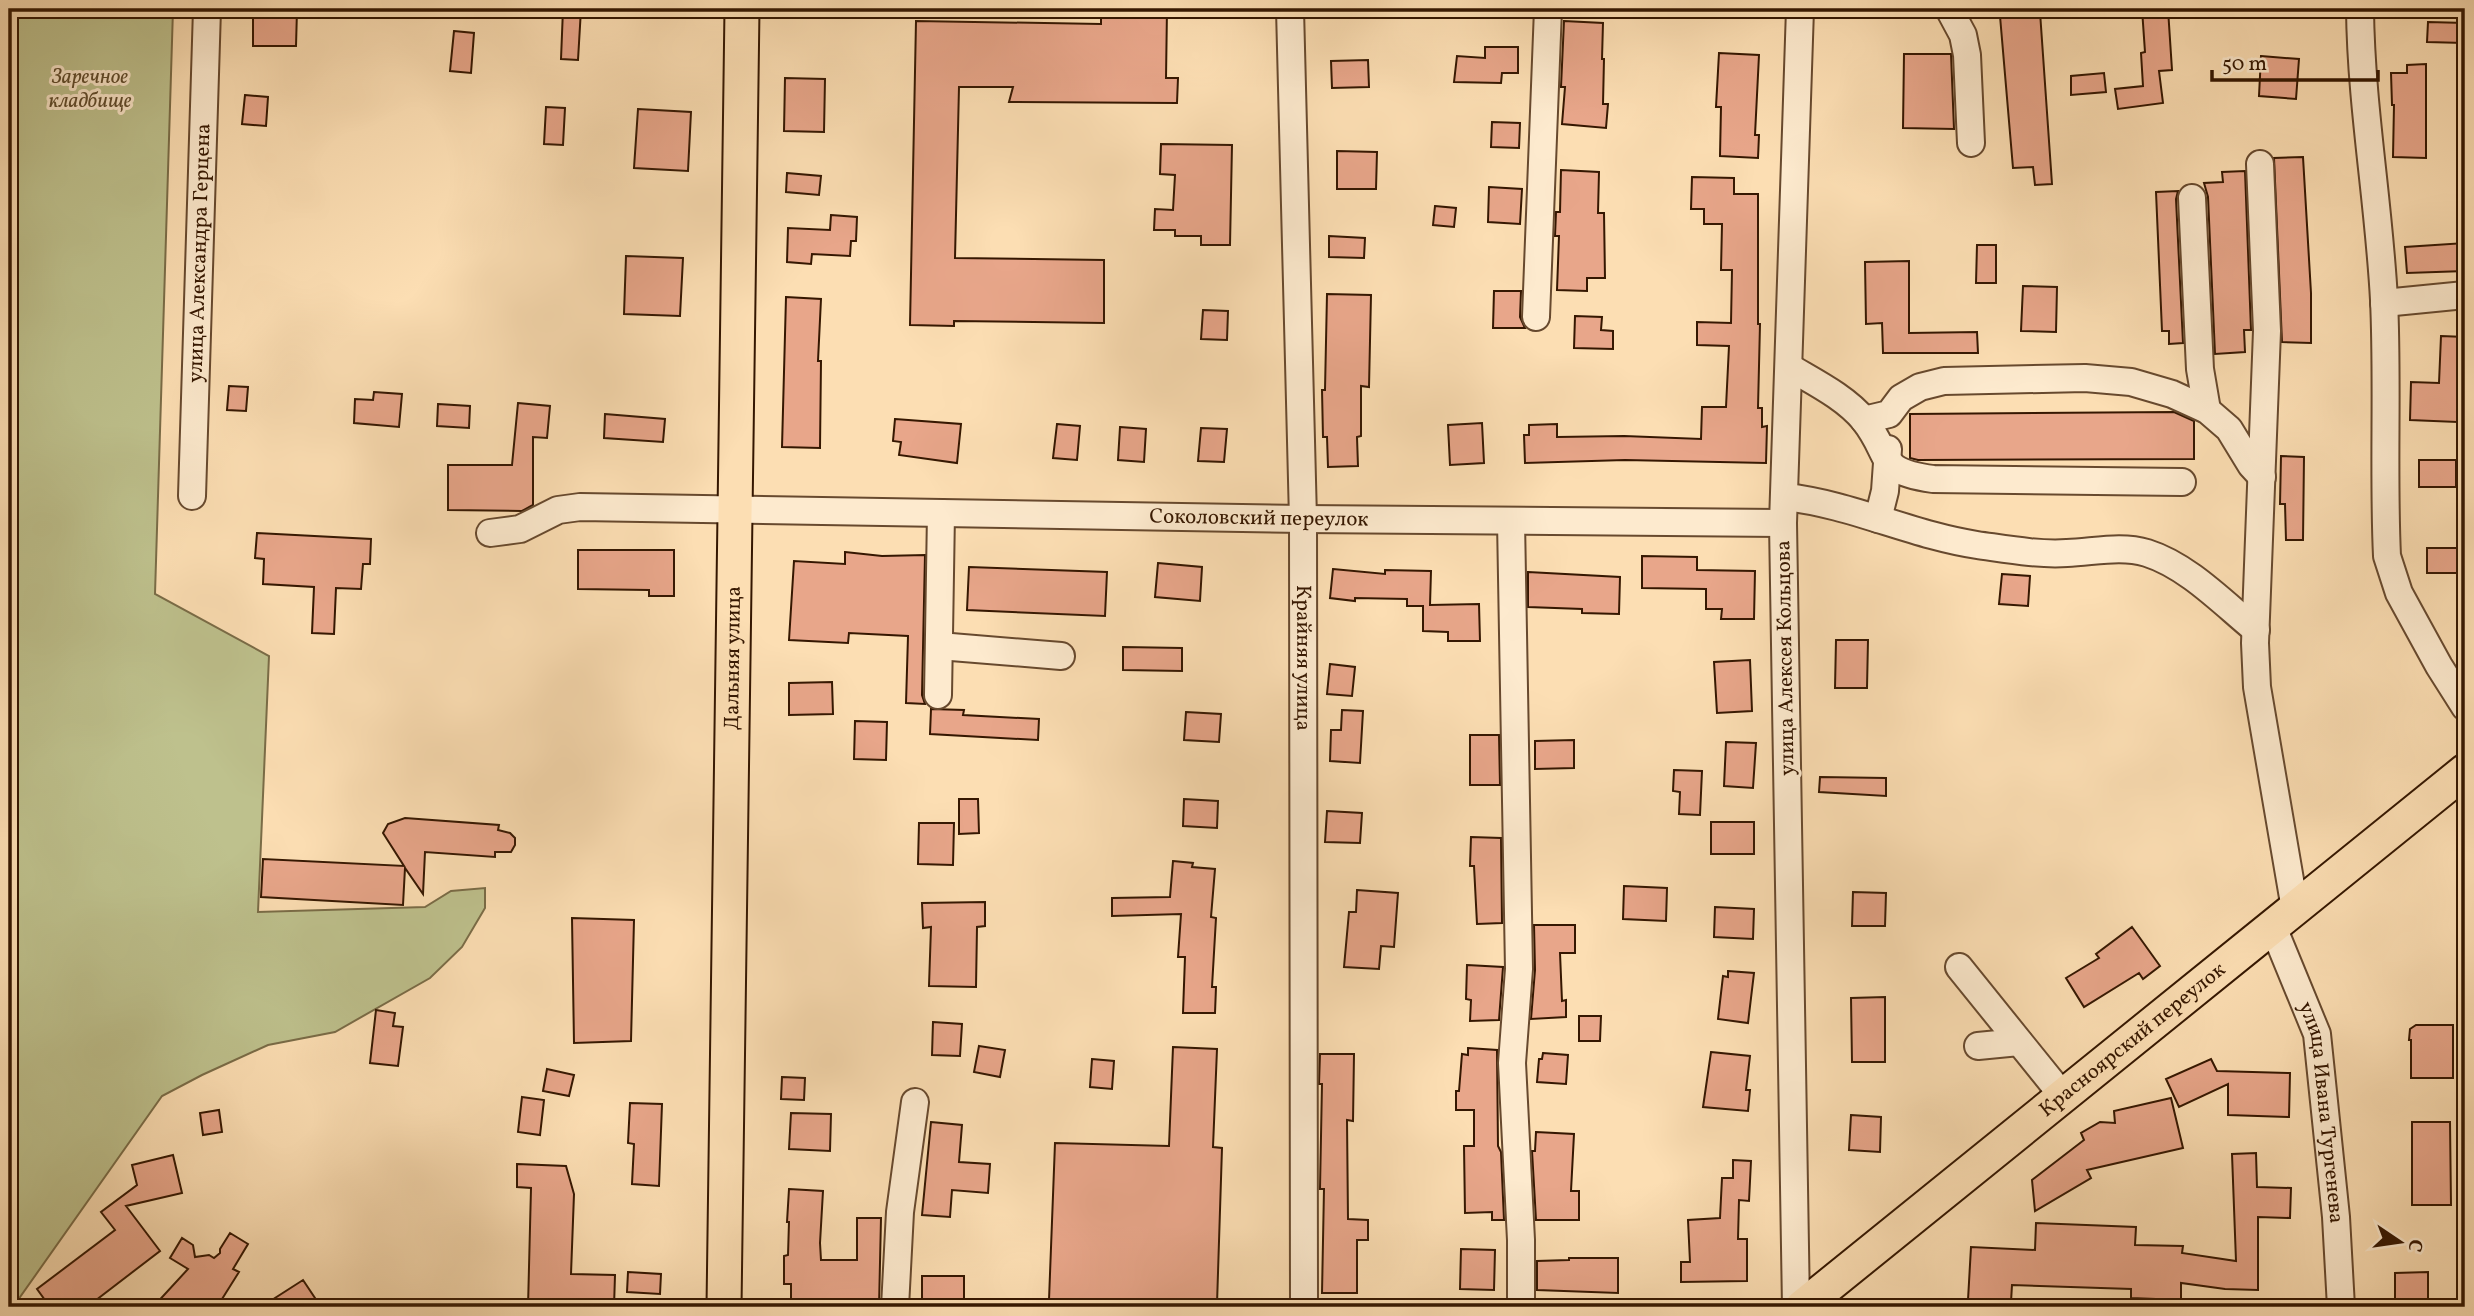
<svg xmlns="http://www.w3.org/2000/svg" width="2474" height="1316" font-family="Vollkorn,serif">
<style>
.green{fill:#bec18d;stroke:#7a6c47;stroke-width:2}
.building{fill:#e8a68a;stroke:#351701;stroke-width:2}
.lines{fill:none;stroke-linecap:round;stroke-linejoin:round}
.minor-casing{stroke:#67492e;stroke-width:30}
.major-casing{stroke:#351701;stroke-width:37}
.minor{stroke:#fdeace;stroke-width:26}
.major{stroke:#fcdeb3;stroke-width:33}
.labels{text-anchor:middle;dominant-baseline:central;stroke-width:6;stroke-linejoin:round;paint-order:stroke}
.park-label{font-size:21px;font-style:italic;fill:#5e4a2b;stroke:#fdeace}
.street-label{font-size:21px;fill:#351701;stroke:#fdeace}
</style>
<rect width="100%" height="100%" fill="#fcdeb3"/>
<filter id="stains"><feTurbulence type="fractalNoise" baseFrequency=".00286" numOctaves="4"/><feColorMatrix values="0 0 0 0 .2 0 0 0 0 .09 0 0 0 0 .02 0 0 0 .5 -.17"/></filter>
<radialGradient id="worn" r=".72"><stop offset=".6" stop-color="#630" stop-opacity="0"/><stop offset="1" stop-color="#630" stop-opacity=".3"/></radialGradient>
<!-- green -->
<path class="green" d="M 9,9 L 173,9 L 155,594 L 269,656 L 258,912 L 425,907 L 451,891 L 485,888 L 485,908 L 462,947 L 430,978 L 335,1032 L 268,1045 L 202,1075 L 162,1096 L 13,1307 L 9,1307 Z"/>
<!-- building -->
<path class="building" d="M 253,9 L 297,10 L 296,46 L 253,46 Z
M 563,9 L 581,9 L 578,60 L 561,59 Z
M 1101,9 L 1167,9 L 1166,78 L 1178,78 L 1177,103 L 1009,102 L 1013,87 L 959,87 L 955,258 L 1104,260 L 1104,323 L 954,321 L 954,326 L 910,325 L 916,21 L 1101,24 Z
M 2142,9 L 2168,9 L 2172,70 L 2159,71 L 2163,103 L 2118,109 L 2115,89 L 2143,86 L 2141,53 L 2145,52 Z
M 2040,12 L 2052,184 L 2035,185 L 2033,167 L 2013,168 L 2000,16 Z
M 1564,21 L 1603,23 L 1602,59 L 1604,59 L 1603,104 L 1608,104 L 1606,128 L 1562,124 L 1565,87 L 1561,87 Z
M 2428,22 L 2465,23 L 2464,43 L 2427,42 Z
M 454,31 L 474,33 L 471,73 L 450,71 Z
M 1485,47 L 1518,47 L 1518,73 L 1502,73 L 1501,83 L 1454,82 L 1457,56 L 1485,58 Z
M 1719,53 L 1759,55 L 1755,135 L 1759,135 L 1758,158 L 1720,156 L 1721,107 L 1716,107 Z
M 1904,54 L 1951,54 L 1954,129 L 1903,128 Z
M 2261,56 L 2299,59 L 2296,99 L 2259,96 Z
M 1368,60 L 1369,87 L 1332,88 L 1331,61 Z
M 2426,64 L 2426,158 L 2393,157 L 2394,105 L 2392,105 L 2391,73 L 2407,73 L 2407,65 Z
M 2104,73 L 2106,92 L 2071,95 L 2071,76 Z
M 785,78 L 825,79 L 824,132 L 784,131 Z
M 245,95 L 268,97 L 266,126 L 242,124 Z
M 546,107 L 565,108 L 563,145 L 544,144 Z
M 638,109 L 691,112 L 688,171 L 634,168 Z
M 1492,122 L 1520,123 L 1519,148 L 1491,147 Z
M 1161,144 L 1232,145 L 1230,245 L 1201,245 L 1201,236 L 1175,236 L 1175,230 L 1154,230 L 1155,209 L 1173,210 L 1175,175 L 1160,174 Z
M 1337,151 L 1377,152 L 1376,189 L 1337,189 Z
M 2303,157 L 2311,293 L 2311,343 L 2282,342 L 2274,158 Z
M 1561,170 L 1599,172 L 1598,213 L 1604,213 L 1605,278 L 1587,278 L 1587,291 L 1557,290 L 1559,236 L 1555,236 L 1556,212 L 1560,212 Z
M 2245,171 L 2251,330 L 2244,330 L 2245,352 L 2215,354 L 2208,197 L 2204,183 L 2223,182 L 2222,172 Z
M 787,173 L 821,176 L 819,195 L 786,192 Z
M 1692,177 L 1734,178 L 1734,194 L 1758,194 L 1758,324 L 1760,324 L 1758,408 L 1762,408 L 1762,427 L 1767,426 L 1766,463 L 1625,460 L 1525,463 L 1524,435 L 1529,435 L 1529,425 L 1557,424 L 1557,437 L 1624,436 L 1701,439 L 1702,407 L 1726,407 L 1729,346 L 1697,345 L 1697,322 L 1731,323 L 1732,270 L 1721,270 L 1722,224 L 1704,224 L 1704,209 L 1691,209 Z
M 1489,187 L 1522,189 L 1520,224 L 1488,222 Z
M 2178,191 L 2176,199 L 2183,343 L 2169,344 L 2169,331 L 2162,331 L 2156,192 Z
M 1435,206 L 1456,208 L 1454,227 L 1433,225 Z
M 831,215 L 857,217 L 856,241 L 851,241 L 850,256 L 812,254 L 811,264 L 787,262 L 788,228 L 830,230 Z
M 1329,236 L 1365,238 L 1364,258 L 1329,257 Z
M 2465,243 L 2465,271 L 2407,273 L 2405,247 Z
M 1977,245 L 1996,245 L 1996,283 L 1976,283 Z
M 626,256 L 683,258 L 680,316 L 624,314 Z
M 1909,261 L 1909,333 L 1977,332 L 1978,353 L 1883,353 L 1882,323 L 1866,324 L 1865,262 Z
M 2023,286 L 2057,287 L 2056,332 L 2021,331 Z
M 1494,291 L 1521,291 L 1520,317 L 1525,328 L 1493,328 Z
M 1327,294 L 1371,295 L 1369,387 L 1361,386 L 1361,436 L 1357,437 L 1358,466 L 1328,467 L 1327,437 L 1323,437 L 1322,390 L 1325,390 Z
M 786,297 L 821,299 L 818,361 L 821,361 L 820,448 L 782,447 Z
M 1203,310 L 1228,311 L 1227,340 L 1201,339 Z
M 1575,316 L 1602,317 L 1601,330 L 1613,331 L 1613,349 L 1574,348 Z
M 2441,336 L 2465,337 L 2465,359 L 2459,359 L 2457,422 L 2410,420 L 2411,382 L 2439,383 Z
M 229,386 L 248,387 L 246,411 L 227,410 Z
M 374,392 L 402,394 L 399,427 L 354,423 L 355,399 L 373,400 Z
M 518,403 L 550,406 L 547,438 L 533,437 L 533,505 L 522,511 L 448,510 L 448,465 L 512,465 Z
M 438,404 L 470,406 L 469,428 L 437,426 Z
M 2174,412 L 2194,421 L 2194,459 L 1918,460 L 1910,458 L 1910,414 Z
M 605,414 L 665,419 L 663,442 L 604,438 Z
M 895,419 L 961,424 L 957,463 L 899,455 L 901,442 L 893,441 Z
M 1482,423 L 1484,463 L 1450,465 L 1448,425 Z
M 1057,424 L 1080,426 L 1077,460 L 1053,458 Z
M 1120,427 L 1146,429 L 1144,462 L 1118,460 Z
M 1201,428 L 1227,429 L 1224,462 L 1198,461 Z
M 2281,456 L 2304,457 L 2303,540 L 2286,540 L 2285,504 L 2280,504 Z
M 2419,460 L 2456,460 L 2456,487 L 2419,487 Z
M 257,533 L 371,539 L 370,564 L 363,564 L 361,589 L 336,588 L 334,634 L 312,633 L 314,587 L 263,584 L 264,559 L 255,558 Z
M 2427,548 L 2463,548 L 2463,564 L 2460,565 L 2460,573 L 2427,573 Z
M 578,550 L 674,550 L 674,596 L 649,596 L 649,590 L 578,589 Z
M 845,552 L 882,556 L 925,555 L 922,695 L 925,704 L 906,703 L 908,636 L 849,633 L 848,643 L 789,640 L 794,561 L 845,564 Z
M 1642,556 L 1697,557 L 1697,570 L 1755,571 L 1754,619 L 1721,619 L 1722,609 L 1706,609 L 1706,589 L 1642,588 Z
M 1158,563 L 1202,567 L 1200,601 L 1155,597 Z
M 969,567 L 1107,572 L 1105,616 L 967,610 Z
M 1333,569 L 1385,574 L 1385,570 L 1431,571 L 1430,605 L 1479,604 L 1480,641 L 1448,641 L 1448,632 L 1423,631 L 1423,606 L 1407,606 L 1407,599 L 1355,598 L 1355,601 L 1330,598 Z
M 1528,572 L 1620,577 L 1619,614 L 1582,613 L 1582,609 L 1528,607 Z
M 2002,574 L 2030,576 L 2028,606 L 1999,604 Z
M 1836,640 L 1868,640 L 1867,688 L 1835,688 Z
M 1123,647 L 1182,648 L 1182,671 L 1123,670 Z
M 1750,660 L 1752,711 L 1717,713 L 1714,662 Z
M 1330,664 L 1355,667 L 1352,696 L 1327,694 Z
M 832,682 L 833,714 L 789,715 L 789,683 Z
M 931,709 L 964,710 L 963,715 L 1039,719 L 1038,740 L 930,734 Z
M 1342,710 L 1363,711 L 1360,763 L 1330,761 L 1331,730 L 1341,730 Z
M 1186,712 L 1221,714 L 1219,742 L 1184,740 Z
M 855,721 L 887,722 L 886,760 L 854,759 Z
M 1470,735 L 1499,735 L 1500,785 L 1470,785 Z
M 1574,740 L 1574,768 L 1535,769 L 1535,741 Z
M 1726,742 L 1756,743 L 1753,788 L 1724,786 Z
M 1674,770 L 1702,771 L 1700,815 L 1679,814 L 1680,792 L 1673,791 Z
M 1820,777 L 1886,778 L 1886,796 L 1819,792 Z
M 959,799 L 978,799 L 979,833 L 959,834 Z
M 1184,799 L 1218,801 L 1217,828 L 1183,826 Z
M 1327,811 L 1362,813 L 1360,843 L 1325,842 Z
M 405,818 L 499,825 L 498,830 L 510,833 L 515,838 L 515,845 L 511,852 L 495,852 L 495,857 L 425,852 L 423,894 L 405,868 L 403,905 L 261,897 L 263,859 L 404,866 L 383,833 L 388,824 Z
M 1711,822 L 1754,822 L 1754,854 L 1711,854 Z
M 919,823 L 954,823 L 953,865 L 918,864 Z
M 1471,837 L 1501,838 L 1502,923 L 1477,924 L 1474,866 L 1470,866 Z
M 1173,861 L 1193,863 L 1192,867 L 1215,869 L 1211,917 L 1216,918 L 1212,987 L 1216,987 L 1215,1013 L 1183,1013 L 1185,957 L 1178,957 L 1181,914 L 1112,916 L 1112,898 L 1170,897 Z
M 1624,886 L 1667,888 L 1666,921 L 1623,919 Z
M 1357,890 L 1398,893 L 1394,947 L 1381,946 L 1379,969 L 1344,967 L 1349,912 L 1356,912 Z
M 1853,892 L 1886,893 L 1885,926 L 1852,926 Z
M 985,902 L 985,926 L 977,927 L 976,987 L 929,986 L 931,927 L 923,928 L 922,903 Z
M 1715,907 L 1754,909 L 1753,939 L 1714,937 Z
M 572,918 L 634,920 L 631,1041 L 574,1043 Z
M 1534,925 L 1575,925 L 1575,953 L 1560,953 L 1562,1001 L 1566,1000 L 1566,1017 L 1531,1019 L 1535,970 Z
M 2132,927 L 2160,966 L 2143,979 L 2139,973 L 2084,1007 L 2066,978 L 2099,958 L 2096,954 Z
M 1467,965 L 1503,967 L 1499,1020 L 1470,1021 L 1471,1000 L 1466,999 Z
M 1728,971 L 1754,973 L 1748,1023 L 1718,1019 L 1723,976 L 1728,977 Z
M 1885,997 L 1885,1062 L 1852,1062 L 1851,998 Z
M 376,1010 L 395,1013 L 393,1026 L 403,1027 L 398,1066 L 370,1063 Z
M 1579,1016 L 1601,1016 L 1600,1041 L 1579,1041 Z
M 933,1022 L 962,1024 L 960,1056 L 932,1055 Z
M 2416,1025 L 2453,1025 L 2453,1078 L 2411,1078 L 2411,1040 L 2409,1040 L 2410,1029 Z
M 979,1046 L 1005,1050 L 1000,1077 L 974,1072 Z
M 1173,1047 L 1217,1049 L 1213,1147 L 1222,1148 L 1217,1304 L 1049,1300 L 1055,1143 L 1169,1146 Z
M 1468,1048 L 1497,1050 L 1498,1146 L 1501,1152 L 1504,1220 L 1492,1220 L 1492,1212 L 1465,1213 L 1464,1146 L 1474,1146 L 1474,1110 L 1456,1110 L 1456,1091 L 1459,1091 L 1462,1054 L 1468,1055 Z
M 1711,1052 L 1750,1056 L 1746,1090 L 1750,1090 L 1748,1111 L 1703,1107 Z
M 1543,1053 L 1568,1055 L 1566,1084 L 1537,1082 L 1539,1059 L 1542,1059 Z
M 1320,1054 L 1354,1054 L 1353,1121 L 1347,1120 L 1348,1219 L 1368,1220 L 1368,1240 L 1357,1240 L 1357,1293 L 1322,1293 L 1324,1189 L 1320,1189 L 1322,1084 L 1319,1084 Z
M 1092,1059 L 1114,1061 L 1112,1089 L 1090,1087 Z
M 2211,1059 L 2217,1071 L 2290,1073 L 2289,1117 L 2228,1115 L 2228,1084 L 2179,1107 L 2166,1079 Z
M 547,1069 L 574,1075 L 569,1096 L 543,1091 Z
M 782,1077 L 805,1078 L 804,1100 L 781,1099 Z
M 522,1097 L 544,1100 L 540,1135 L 518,1132 Z
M 2171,1098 L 2183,1148 L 2087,1170 L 2091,1178 L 2035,1211 L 2032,1180 L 2084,1140 L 2081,1133 L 2100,1122 L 2115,1123 L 2114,1111 Z
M 630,1103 L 662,1104 L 659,1186 L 632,1184 L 634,1144 L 628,1143 Z
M 219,1110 L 222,1132 L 203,1135 L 200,1113 Z
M 791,1113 L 831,1114 L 830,1151 L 789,1149 Z
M 1851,1115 L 1881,1117 L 1880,1152 L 1849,1150 Z
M 931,1122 L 962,1125 L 959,1162 L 990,1164 L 988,1193 L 952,1190 L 950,1217 L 922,1215 Z
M 2412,1122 L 2450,1122 L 2451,1205 L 2412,1205 Z
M 1536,1132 L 1574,1134 L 1571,1191 L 1579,1191 L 1579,1220 L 1536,1220 L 1532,1151 L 1535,1151 Z
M 2256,1153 L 2257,1187 L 2291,1188 L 2290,1218 L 2258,1217 L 2258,1290 L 2225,1289 L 2181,1283 L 2181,1300 L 2131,1298 L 2131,1289 L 2012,1285 L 2011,1302 L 1968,1300 L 1971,1247 L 2035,1250 L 2036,1223 L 2136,1227 L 2135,1245 L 2183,1246 L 2182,1253 L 2236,1261 L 2232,1154 Z
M 173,1155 L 182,1193 L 126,1206 L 160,1251 L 87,1307 L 50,1307 L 37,1289 L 115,1230 L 101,1212 L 137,1185 L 132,1165 Z
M 1733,1160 L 1751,1161 L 1749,1201 L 1739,1200 L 1738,1239 L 1747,1239 L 1747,1281 L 1681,1282 L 1681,1262 L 1690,1262 L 1688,1220 L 1720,1218 L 1722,1178 L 1733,1178 Z
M 517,1164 L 566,1166 L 574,1194 L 571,1274 L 615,1275 L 614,1307 L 528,1307 L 531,1188 L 517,1187 Z
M 789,1189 L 823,1191 L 820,1243 L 821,1260 L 857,1260 L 857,1218 L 881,1218 L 879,1307 L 791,1307 L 791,1284 L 784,1284 L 784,1256 L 788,1255 L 789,1222 L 787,1222 Z
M 230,1233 L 248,1244 L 233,1269 L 239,1272 L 217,1307 L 153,1307 L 188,1269 L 170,1258 L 182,1238 L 193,1245 L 195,1257 L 209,1255 L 214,1258 L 220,1253 L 220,1249 Z
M 1461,1249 L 1495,1250 L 1494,1290 L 1460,1289 Z
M 1569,1258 L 1618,1258 L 1618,1293 L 1537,1290 L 1537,1261 L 1569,1260 Z
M 628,1272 L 661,1274 L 660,1294 L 627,1292 Z
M 2428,1272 L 2428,1304 L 2395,1305 L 2395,1273 Z
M 922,1276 L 964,1276 L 964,1307 L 922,1307 Z
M 303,1280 L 321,1307 L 261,1307 Z"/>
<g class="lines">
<!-- minor casing -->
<g class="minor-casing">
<g id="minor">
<path id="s1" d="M 1290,9 L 1303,519 L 1304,1307"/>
<path d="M 1949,9 L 1963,35 L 1967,55 L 1971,143"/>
<path d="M 2360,9 C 2361,106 2379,203 2384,300 C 2388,385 2383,471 2387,556 L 2399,593 L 2439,666 L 2465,707"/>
<path d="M 2260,164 L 2267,331 L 2255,643 L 2257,687 L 2295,909"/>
<path d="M 2192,198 L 2200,369 L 2207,410"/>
<path d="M 2384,303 L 2465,295"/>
<path d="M 1536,317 L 1548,9"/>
<path d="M 1789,367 C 1814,382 1845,397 1864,420 C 1893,457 1875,471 1933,479 L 2182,482"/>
<path d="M 1864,420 L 1889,414 L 1901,398 L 1920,387 L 1944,381 L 2085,378 L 2131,382 L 2172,394 L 2207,410 L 2229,429 L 2251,465 L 2262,477"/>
<path id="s2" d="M 192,496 L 207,9"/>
<path d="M 1785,497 C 1851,504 1911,535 1977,545 C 2006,549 2038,555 2067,553 C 2094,552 2121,545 2147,553 C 2188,566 2223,603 2256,630"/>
<path d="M 1878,519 L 1885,491 L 1888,449"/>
<path d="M 1511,521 L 1519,969 L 1512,1063 L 1521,1240 L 1521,1307"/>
<path id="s3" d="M 490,533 L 520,529 L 558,510 L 580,507 L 1303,519 L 1783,523"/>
<path d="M 939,646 L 1061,656"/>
<path d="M 938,695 L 941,513"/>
<path id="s4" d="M 2273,927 L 2317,1034 L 2336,1217 L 2341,1307"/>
<path d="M 1959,967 L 2063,1096"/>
<path d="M 1978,1046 L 2019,1042"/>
<path d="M 895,1307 L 900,1212 L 915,1102"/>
<path d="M 1796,1307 L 1783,523 L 1800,9"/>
</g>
</g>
<!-- major casing -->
<g class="major-casing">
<g id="major">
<path id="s5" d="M 724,1307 L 742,9"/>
<path id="s6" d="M 1802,1307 L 2465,771"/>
</g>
</g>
<!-- minor -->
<use href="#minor" class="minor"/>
<!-- major -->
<use href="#major" class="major"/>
</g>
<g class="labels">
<!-- park labels -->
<g class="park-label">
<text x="90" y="77">Заречное<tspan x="90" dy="24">кладбище</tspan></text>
</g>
<!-- street labels -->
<g class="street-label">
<text stroke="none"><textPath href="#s2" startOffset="243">улица Александра Герцена</textPath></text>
<text stroke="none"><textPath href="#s3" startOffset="774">Соколовский переулок</textPath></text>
<text stroke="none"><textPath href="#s5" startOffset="649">Дальняя улица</textPath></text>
<text stroke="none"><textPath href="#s1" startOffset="649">Крайняя улица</textPath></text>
<text transform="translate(1786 658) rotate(-91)">улица Алексея Кольцова</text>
<text stroke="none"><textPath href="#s6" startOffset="425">Красноярский переулок</textPath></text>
<text stroke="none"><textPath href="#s4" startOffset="194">улица Ивана Тургенева</textPath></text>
</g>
</g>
<!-- margin -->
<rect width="2474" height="1316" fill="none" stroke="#fcdeb3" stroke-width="35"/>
<rect x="10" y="10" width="2453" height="1295" fill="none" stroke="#351701" stroke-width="3.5"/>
<rect x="18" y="18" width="2439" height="1281" fill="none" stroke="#351701" stroke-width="2"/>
<!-- north arrow -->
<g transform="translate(2400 1242) rotate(103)" stroke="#fdeace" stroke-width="5" paint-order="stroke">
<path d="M0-5L12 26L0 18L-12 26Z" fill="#351701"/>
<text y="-10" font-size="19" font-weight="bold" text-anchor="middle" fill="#351701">С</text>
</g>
<!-- scale -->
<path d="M2212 70v10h166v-10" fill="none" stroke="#351701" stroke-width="3.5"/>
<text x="2222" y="70" font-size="21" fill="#351701" stroke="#fdeace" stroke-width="5" paint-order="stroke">50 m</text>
<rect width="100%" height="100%" filter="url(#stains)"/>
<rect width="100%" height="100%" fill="url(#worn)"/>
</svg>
